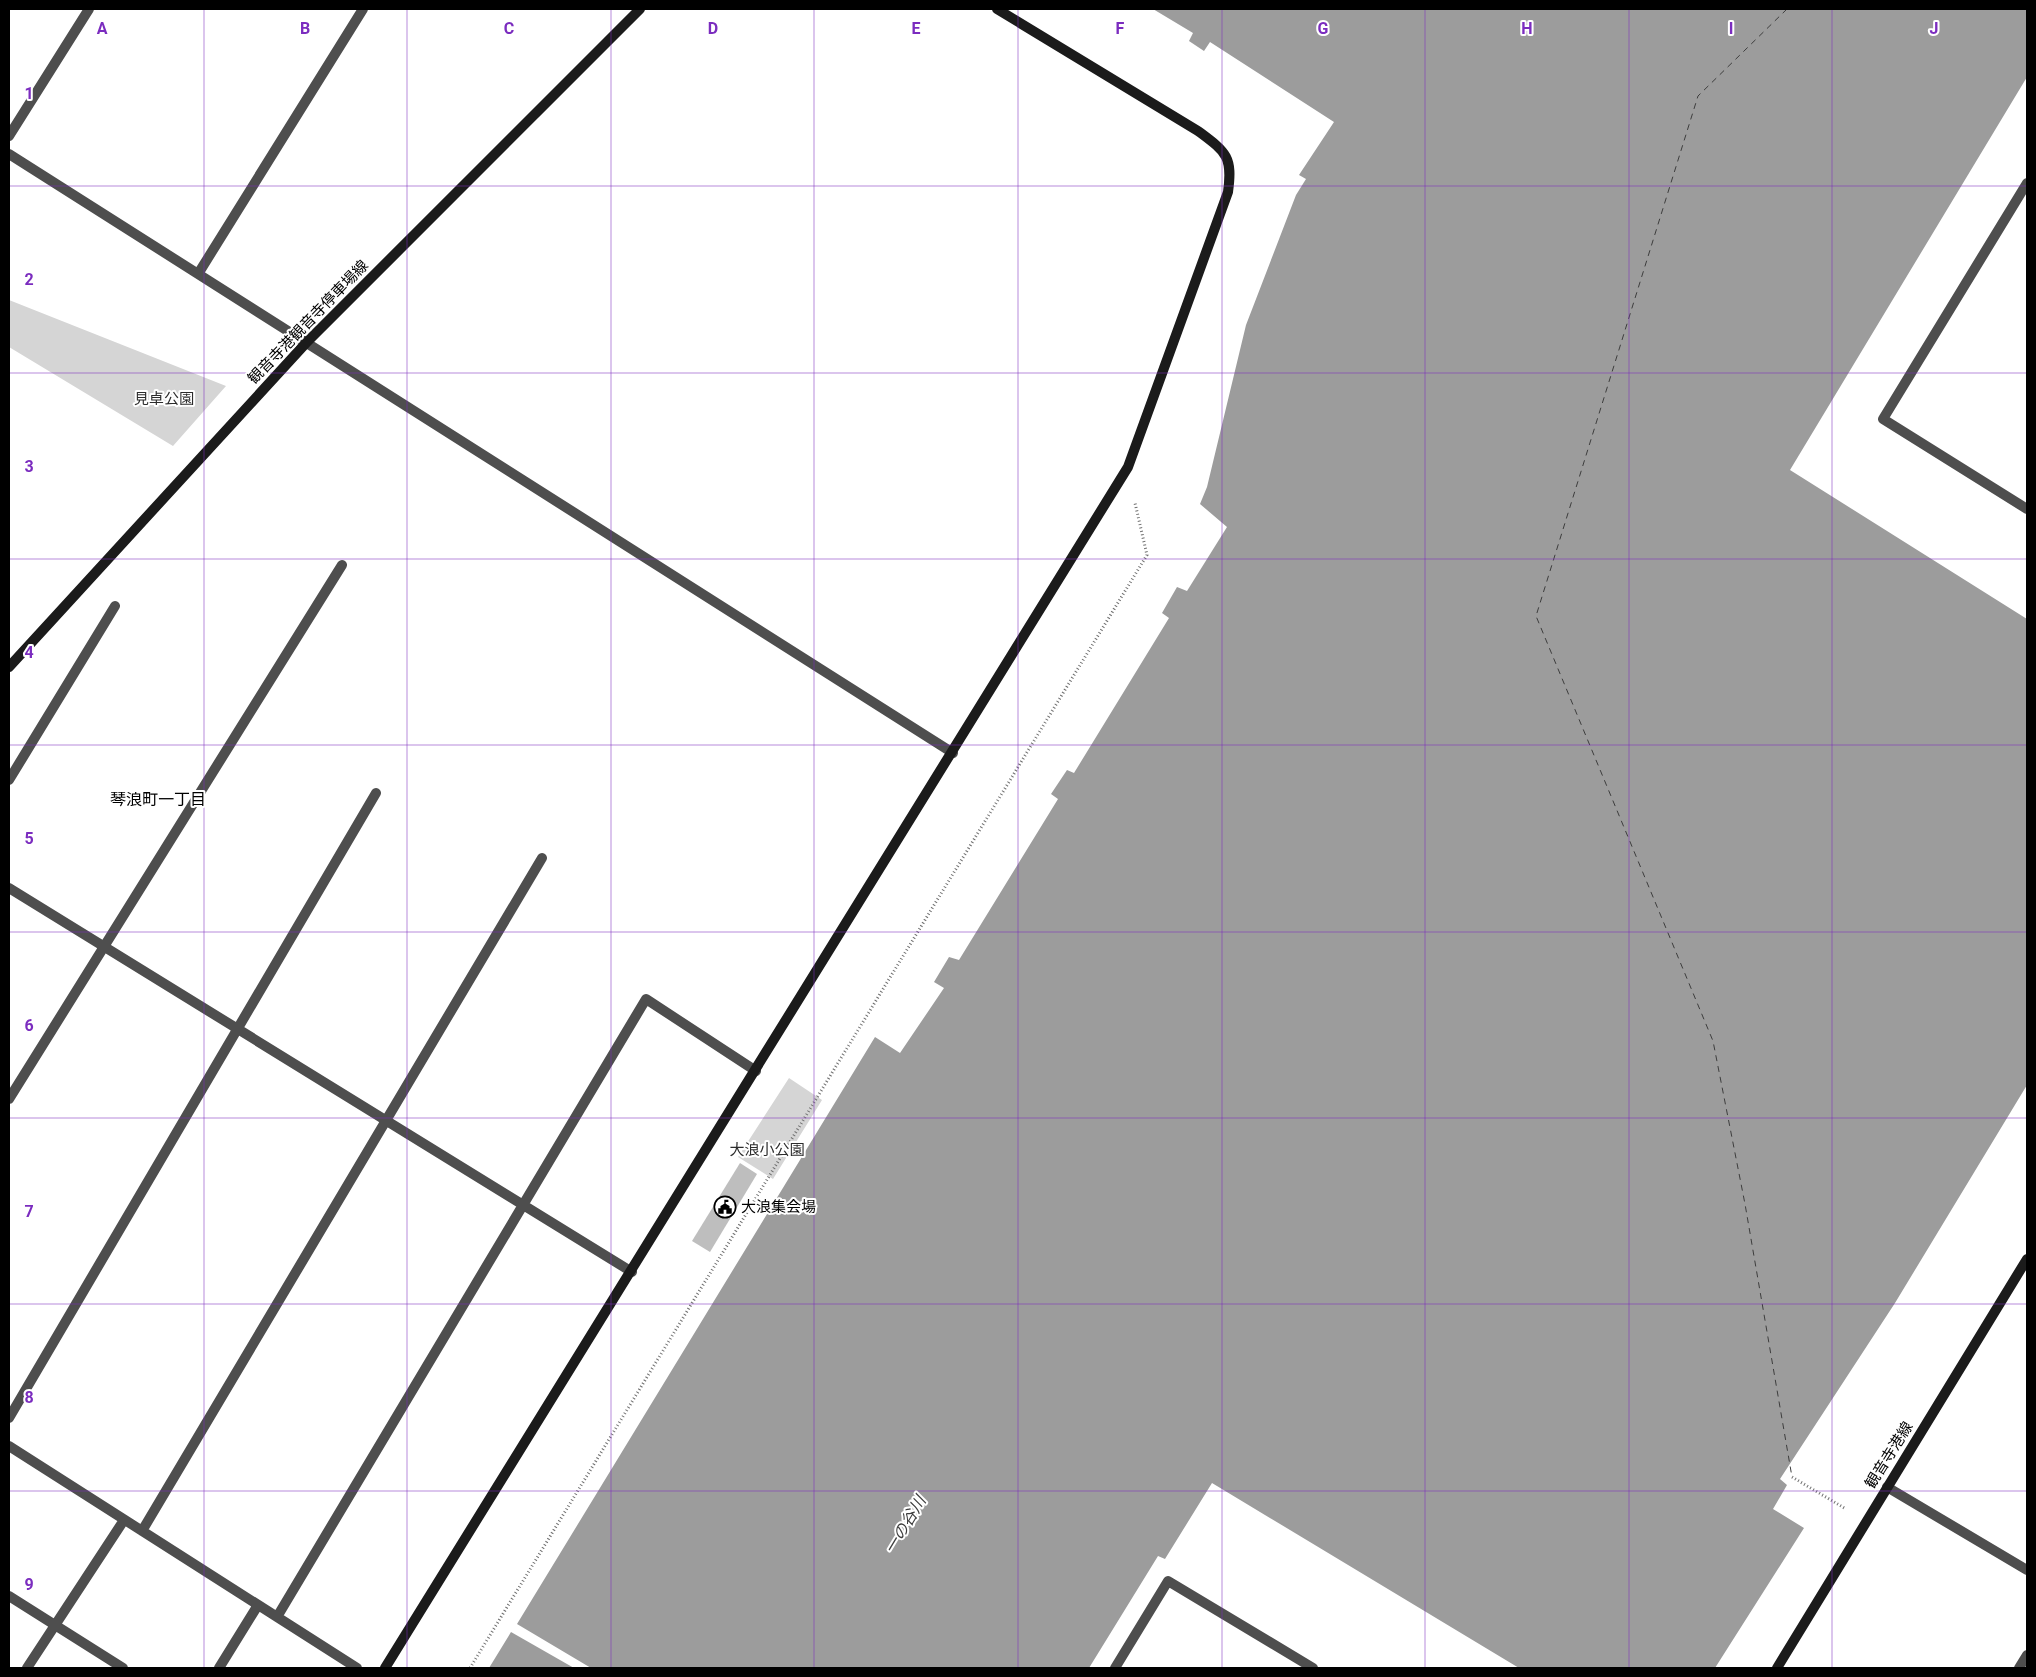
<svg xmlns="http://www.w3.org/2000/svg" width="2036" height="1677" font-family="Roboto,'Noto Sans JP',sans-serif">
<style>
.green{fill:#d5d5d5}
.water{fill:#9c9c9c}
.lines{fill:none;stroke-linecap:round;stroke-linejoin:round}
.ferry{stroke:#3d3d3d;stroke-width:1;stroke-dasharray:6 5;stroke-linecap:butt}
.building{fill:#bebebe}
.path{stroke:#707070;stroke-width:3;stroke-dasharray:1 2.5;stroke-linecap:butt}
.street{stroke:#4e4e4e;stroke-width:10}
.secondary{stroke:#1b1b1b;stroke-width:10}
.grid{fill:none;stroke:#7b2cbf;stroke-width:1;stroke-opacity:0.55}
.labels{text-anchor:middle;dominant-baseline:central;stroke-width:4;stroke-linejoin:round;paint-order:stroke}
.street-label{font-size:15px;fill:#000;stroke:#fff}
.park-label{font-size:15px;fill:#2c2c2c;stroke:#fff}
.poi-label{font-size:15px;fill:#000;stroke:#fff;text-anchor:start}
.neighbourhood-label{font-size:16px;fill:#000;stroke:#fff}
.water-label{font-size:16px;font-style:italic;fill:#3d3d3d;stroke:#fff}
.grid-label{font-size:16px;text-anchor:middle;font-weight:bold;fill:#7b2cbf;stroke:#fff;stroke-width:4;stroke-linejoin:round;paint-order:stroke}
</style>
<rect width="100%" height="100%" fill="#fff"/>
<!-- green -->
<path class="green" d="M 9,300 L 226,386 L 173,446 L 9,347 Z
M 789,1078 L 822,1100 L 773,1179 L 738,1157 Z"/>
<!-- water -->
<path class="water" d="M 1153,9 L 2027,9 L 2027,77 L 1790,470 L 2027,619 L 2027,1085 L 1895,1303 L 1780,1479 L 1787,1485 L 1773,1509 L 1804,1528 L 1715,1668 L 1519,1668 L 1212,1483 L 1165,1559 L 1158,1556 L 1089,1668 L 591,1668 L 517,1624 L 875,1037 L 900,1053 L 944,988 L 934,982 L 949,957 L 959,960 L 1058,799 L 1051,794 L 1067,770 L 1074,773 L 1169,618 L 1162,613 L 1177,587 L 1187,591 L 1227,527 L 1200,504 L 1207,487 L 1246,325 L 1296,195 L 1306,179 L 1299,175 L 1334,122 L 1210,42 L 1204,51 L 1189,41 L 1193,33 Z
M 511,1632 L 574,1668 L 489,1668 Z"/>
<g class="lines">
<!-- ferry -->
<path class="ferry" d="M 1787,9 L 1698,96 L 1536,616 L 1713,1041 L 1745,1204 L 1792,1477"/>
</g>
<!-- building -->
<path class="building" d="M 740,1163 L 757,1174 L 710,1252 L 692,1241 Z"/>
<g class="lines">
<!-- path -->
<path class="path" d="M 1792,1477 L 1846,1509
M 470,1668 L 1147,555 L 1135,503"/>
<!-- street -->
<path class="street" d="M 9,136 L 89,9
M 9,154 L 953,753
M 2027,183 L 1883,419 L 2027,509
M 198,274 L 363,9
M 9,780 L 115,606
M 9,888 L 632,1272
M 9,1099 L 342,565
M 9,1418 L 376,793
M 9,1446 L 357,1668
M 1887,1487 L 2027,1570
M 142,1531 L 542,858
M 9,1596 L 123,1668
M 277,1617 L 646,999 L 756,1071
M 27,1668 L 124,1520
M 219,1668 L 258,1605
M 1115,1668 L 1168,1581 L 1313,1668
M 2019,1668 L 2027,1655"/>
<!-- secondary -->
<path class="secondary" d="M 9,667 L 306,343 L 640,9
M 385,1668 L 1128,467 L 1228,192 C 1233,156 1226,152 1198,131 L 997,9
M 1777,1668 L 2027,1259"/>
</g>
<!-- grid -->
<path class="grid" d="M 204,9 L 204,1668M 407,9 L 407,1668M 611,9 L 611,1668M 814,9 L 814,1668M 1018,9 L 1018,1668M 1222,9 L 1222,1668M 1425,9 L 1425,1668M 1629,9 L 1629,1668M 1832,9 L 1832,1668M 9,186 L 2027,186M 9,373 L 2027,373M 9,559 L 2027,559M 9,745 L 2027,745M 9,932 L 2027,932M 9,1118 L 2027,1118M 9,1304 L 2027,1304M 9,1491 L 2027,1491"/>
<!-- icons -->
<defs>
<g id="civic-ring" transform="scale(1.125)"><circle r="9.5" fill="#fff" stroke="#000" stroke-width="1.5"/><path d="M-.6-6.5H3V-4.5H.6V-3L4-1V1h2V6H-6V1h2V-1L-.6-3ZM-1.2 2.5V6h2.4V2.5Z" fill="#000"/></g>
</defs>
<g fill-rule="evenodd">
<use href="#civic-ring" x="725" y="1207"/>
</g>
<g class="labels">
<!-- street labels -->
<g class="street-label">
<text transform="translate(308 322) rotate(-46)">観音寺港観音寺停車場線</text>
<text transform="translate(1889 1455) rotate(-58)">観音寺港線</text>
</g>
<!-- park labels -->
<g class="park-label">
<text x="164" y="399">見卓公園</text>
<text x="767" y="1150">大浪小公園</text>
</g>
<!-- poi labels -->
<g class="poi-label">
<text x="741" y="1207">大浪集会場</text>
</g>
<!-- neighbourhood labels -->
<g class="neighbourhood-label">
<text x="158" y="799">琴浪町一丁目</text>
</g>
<!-- water labels -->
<g class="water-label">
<text transform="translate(905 1525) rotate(-59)">一の谷川</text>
</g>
</g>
<g class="grid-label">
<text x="102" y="34">A</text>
<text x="305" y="34">B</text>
<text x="509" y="34">C</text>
<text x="713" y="34">D</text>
<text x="916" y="34">E</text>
<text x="1120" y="34">F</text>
<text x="1323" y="34">G</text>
<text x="1527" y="34">H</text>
<text x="1731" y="34">I</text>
<text x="1934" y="34">J</text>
<text x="29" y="99">1</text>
<text x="29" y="285">2</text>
<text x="29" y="472">3</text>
<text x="29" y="658">4</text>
<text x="29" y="844">5</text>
<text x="29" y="1031">6</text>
<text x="29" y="1217">7</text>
<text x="29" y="1403">8</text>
<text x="29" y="1590">9</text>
</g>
<!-- border -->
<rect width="2036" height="1677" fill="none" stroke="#000000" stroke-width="20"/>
</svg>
